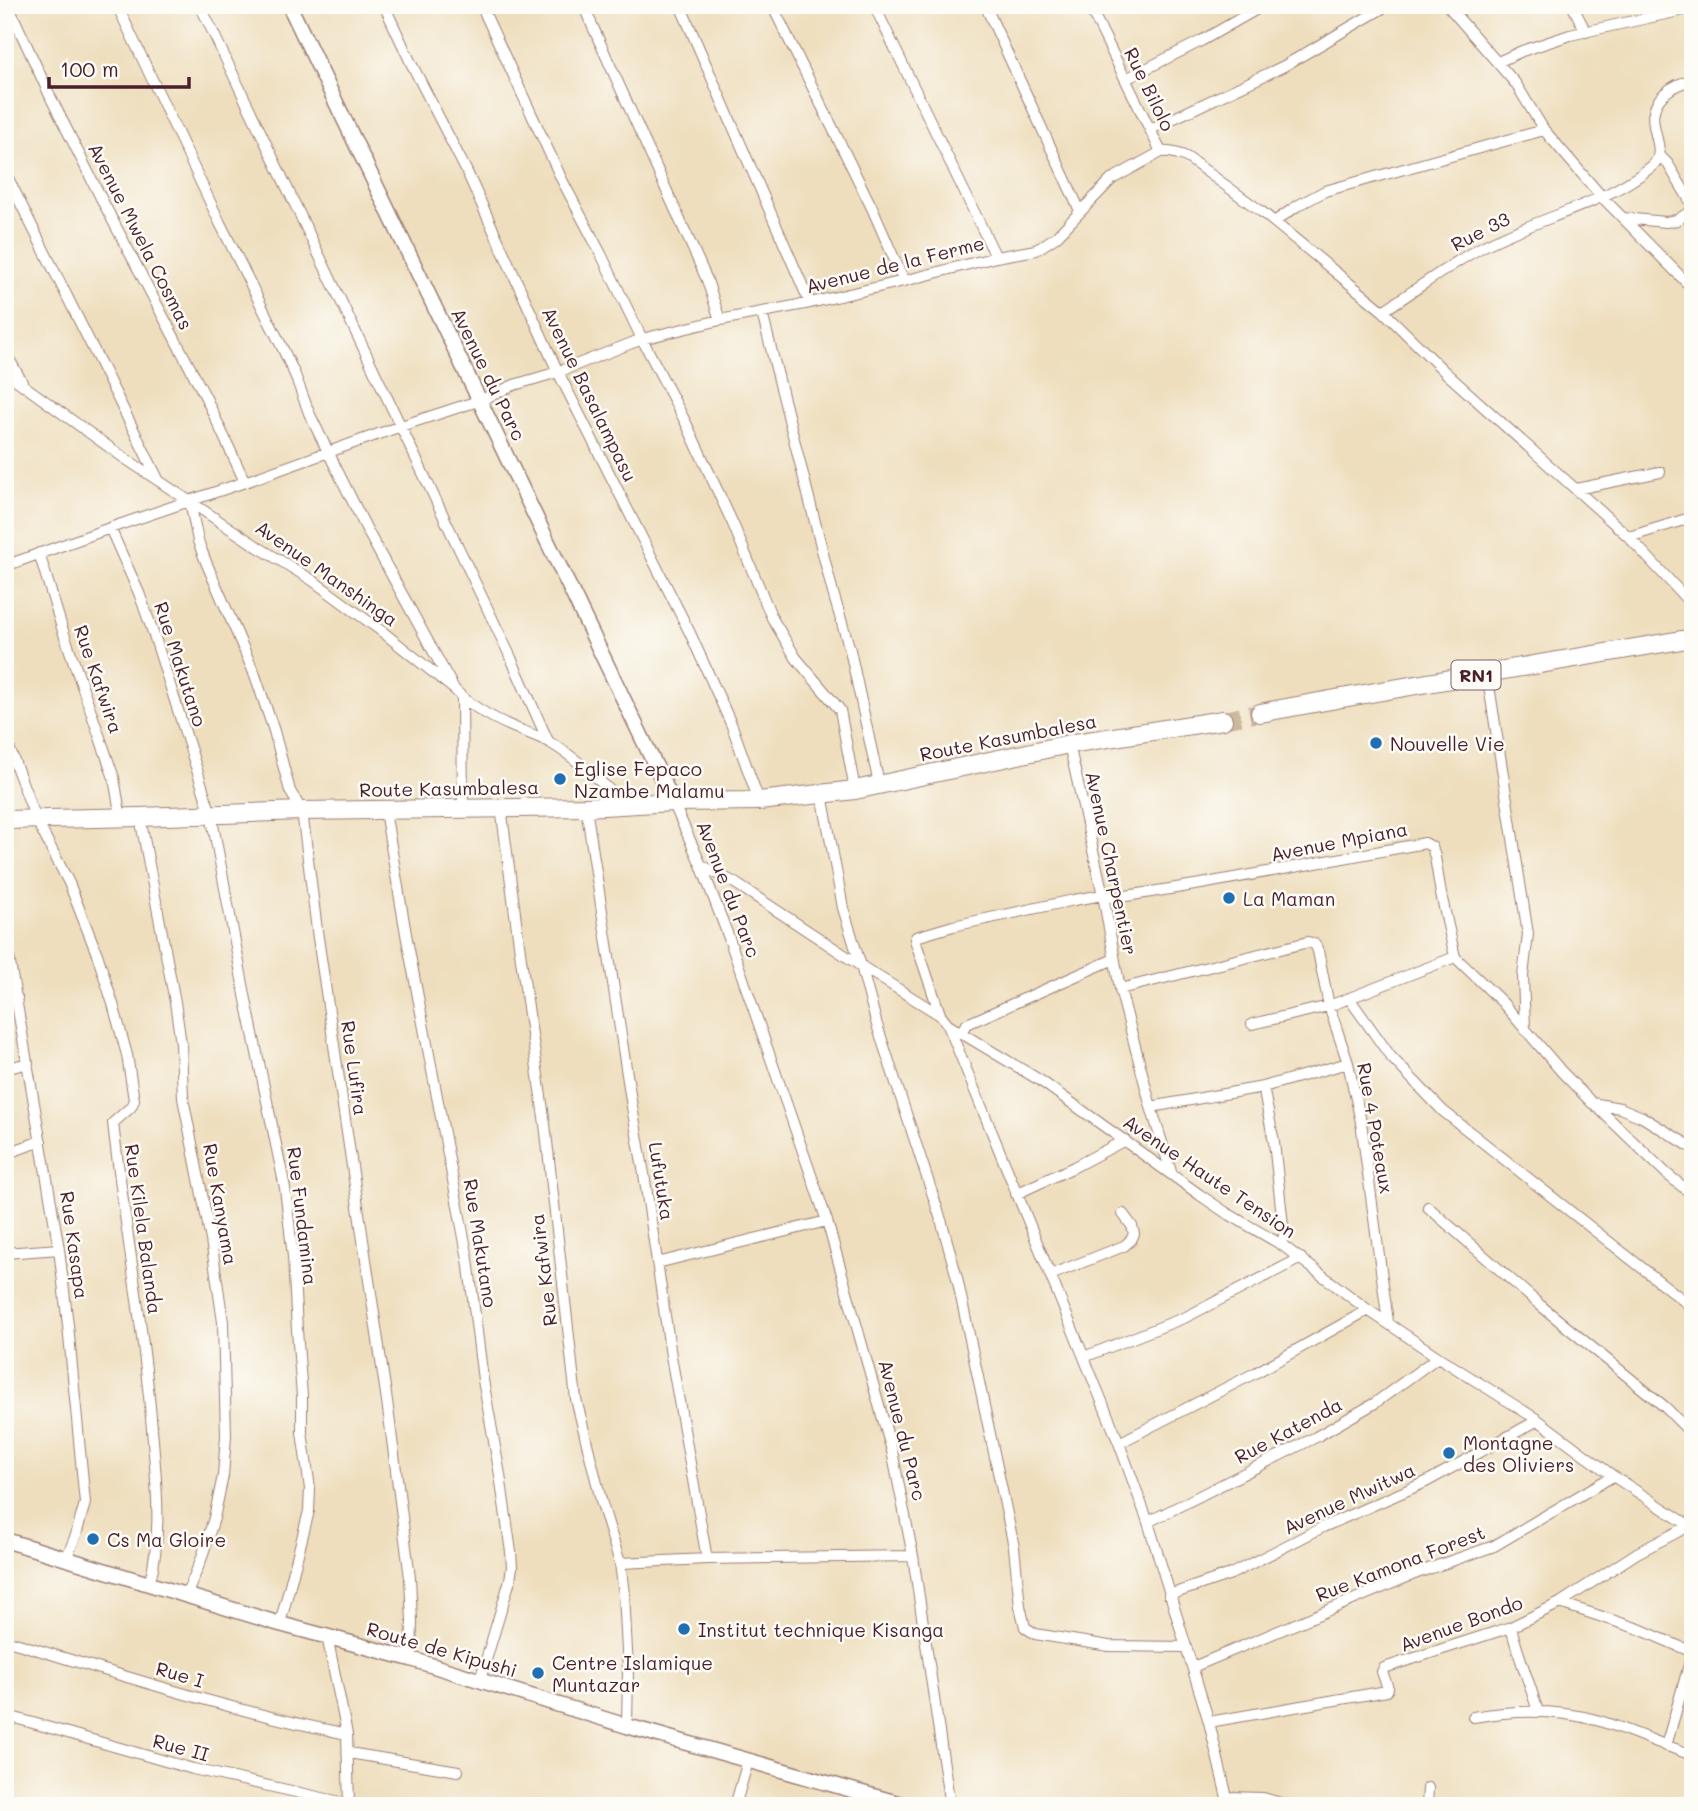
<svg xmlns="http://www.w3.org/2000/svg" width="1698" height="1811" font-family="Mali,sans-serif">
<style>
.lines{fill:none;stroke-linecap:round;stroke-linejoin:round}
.highway-tunnel{stroke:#cdb8a0;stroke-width:18;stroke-dasharray:18 9;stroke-linecap:butt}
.street-casing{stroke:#9c7e74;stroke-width:12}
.secondary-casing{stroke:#9c7e74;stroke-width:17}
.highway-casing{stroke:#9c7e74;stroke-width:20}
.street{stroke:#fff;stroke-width:10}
.secondary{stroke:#fff;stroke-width:14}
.highway{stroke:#fff;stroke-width:18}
.poi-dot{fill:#1f6fb2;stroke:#fdfcf7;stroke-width:2.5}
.labels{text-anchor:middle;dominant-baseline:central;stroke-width:5;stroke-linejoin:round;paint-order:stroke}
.shield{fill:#fdfcf7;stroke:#806168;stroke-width:2}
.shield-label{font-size:18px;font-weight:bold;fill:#4a1f2b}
.street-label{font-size:19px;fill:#4a1f2b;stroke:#fdfcf7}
.poi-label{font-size:19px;fill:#4a1f2b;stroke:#fdfcf7;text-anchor:start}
</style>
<rect width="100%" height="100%" fill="#fdfcf7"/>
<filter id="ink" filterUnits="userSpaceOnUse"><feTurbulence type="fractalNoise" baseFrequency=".0143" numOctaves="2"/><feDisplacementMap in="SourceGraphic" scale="14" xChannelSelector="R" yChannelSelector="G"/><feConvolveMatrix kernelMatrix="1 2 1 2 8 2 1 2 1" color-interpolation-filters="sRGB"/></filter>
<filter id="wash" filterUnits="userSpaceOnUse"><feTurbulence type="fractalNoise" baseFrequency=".00686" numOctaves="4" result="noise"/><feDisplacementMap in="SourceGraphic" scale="28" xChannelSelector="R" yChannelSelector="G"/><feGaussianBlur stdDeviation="1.57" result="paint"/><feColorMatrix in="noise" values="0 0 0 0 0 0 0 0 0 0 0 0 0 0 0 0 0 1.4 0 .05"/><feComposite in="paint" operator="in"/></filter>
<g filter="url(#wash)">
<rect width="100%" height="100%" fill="#eedebd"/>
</g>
<g filter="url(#ink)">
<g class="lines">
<!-- highway-tunnel -->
<path class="highway-tunnel" d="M 1223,720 L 1260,713"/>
<!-- street casing -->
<g class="street-casing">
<path id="street" d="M 8,5 L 51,98 L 104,204 L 206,398 L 245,482
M 117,5 L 220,223 L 281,345 L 295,375 L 309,413 L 337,470 L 368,532 L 454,689
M 200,5 L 511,658 L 548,741
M 384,5 L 411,63 L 467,172 L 558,372 L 690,633 L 732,726 L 759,801
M 481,5 L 562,180 L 601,254 L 642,339 L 687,425 L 733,524 L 772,618 L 796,658 L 840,710 L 855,790
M 583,5 L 707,280 L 720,320
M 680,5 L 810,303
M 772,5 L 872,208 L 904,281
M 874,5 L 996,257
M 985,5 L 1080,211
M 1089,5 L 1161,152
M 1447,5 L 1516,84 L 1544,130
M 1572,5 L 1586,32
M 1498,62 L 1522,51 L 1570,35 L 1693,8
M 1126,79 L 1201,41 L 1264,5
M 1151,129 L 1284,66 L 1388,5
M 1659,155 L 1668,164 L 1693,206
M 5,172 L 158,479
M 1623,218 L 1666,222 L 1677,220 L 1693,210
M 1274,222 L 1297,206 L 1325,191 L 1544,130 L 1602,197 L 1693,289
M 1383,311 C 1416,290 1447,266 1482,247 C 1537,218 1602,206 1651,167 C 1674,148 1636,121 1664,94 C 1673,86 1682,82 1693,80
M 762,313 L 833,593 L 850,650 L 879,784
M 5,352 L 22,382
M 5,372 L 120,455 L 258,547 L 312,580 L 384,633 L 454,689 C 470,706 492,718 513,727 C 525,732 538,736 549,742 C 577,758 601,782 625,805
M 1576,489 L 1660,472
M 190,501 L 198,541 L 206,562 L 255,675 L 274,731 L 290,791 L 302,811 L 318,938 L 387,1401 L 410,1578 L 412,1621 L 411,1659
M 110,528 L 139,593 L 154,635 L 211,814 L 245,995 L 285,1188 L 293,1257 L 297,1330 L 302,1396 L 302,1432 L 310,1489 L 309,1511 L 280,1624
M 1629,537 L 1693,517
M 39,553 L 62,628 L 114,778 L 121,818
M 5,566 L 110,528 L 245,482 L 401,426 L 481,400 L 514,385 L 558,372 L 642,339 L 720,320 L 810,303 L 904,281 L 996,257 L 1036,250 L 1056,237 L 1112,179 L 1161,152 C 1171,151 1178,153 1188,158 L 1262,212 L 1383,311 L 1446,373 L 1629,537 L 1693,606
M 1487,673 L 1528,934 L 1523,976 L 1525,1030
M 462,698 L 463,809
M 5,737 L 36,819 L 69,883 L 97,954 L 113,1004 L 127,1055 L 134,1100 L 131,1107 L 113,1123 C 125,1229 145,1335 153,1441 C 157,1489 162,1538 149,1585
M 1069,744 L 1103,895 L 1120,989 L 1151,1107 L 1172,1175
M 822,794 L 843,908 L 861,966 L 877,1025 L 942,1223 L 957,1278 L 1014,1547 L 1020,1606 L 1025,1627 L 1035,1634 L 1109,1646 L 1186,1647
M 673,802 L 701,865 L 729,938 L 827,1221 L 892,1451 L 913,1556 L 950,1806
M 501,807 L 521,959 L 545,1124 L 576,1399 L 602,1504 L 620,1563 L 624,1594 L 628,1670 L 627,1726
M 586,807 L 632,1107 L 644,1174 L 671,1356 L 707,1559
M 385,811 L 406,934 L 468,1259 L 483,1380 L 500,1475 L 511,1552 L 512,1567 L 510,1580 L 480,1680
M 140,817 L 175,1002 L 181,1044 L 183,1098 L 211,1240 L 223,1322 L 226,1436 L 223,1476 L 214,1518 L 201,1560 L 186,1596
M 701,865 L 735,883 L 861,966 L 940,1015 L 948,1025 L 1041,1081 L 1200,1195 L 1225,1212 L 1282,1245 L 1368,1310 L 1438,1357 L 1538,1420 L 1613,1476 L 1693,1528
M 5,934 L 59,1249 L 68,1325 L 85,1503 L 76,1535 L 66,1559
M 1120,989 L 1308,942 L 1315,944 L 1318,951 L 1329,1006 L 1348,1063 L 1361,1122 L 1388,1322
M 1349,998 L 1391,1057 L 1443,1111 L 1693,1308
M 5,1002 L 17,998
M 940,1014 L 915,940 L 916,937 L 953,926 L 1074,900 L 1103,895 L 1113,897 L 1126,896 L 1201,884 L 1425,843 L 1432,847 L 1435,857 L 1441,894 L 1455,957 L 1502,1002 L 1561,1071 L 1592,1103 L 1620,1108 L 1642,1117 L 1693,1148
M 1252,1024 L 1329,1006 L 1455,957
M 948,1025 L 1119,1443 L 1148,1522 L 1209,1722 L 1229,1806
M 960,1032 L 967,1024 L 1114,959
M 5,1069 L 28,1063
M 1263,1087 L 1274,1142 L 1284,1235 L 1282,1245
M 1593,1103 L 1668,1175 L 1693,1195
M 1151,1107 L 1263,1087 L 1348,1063
M 5,1154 L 41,1141
M 1016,1194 L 1074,1167 L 1125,1140
M 1428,1207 L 1540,1305 L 1665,1407 L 1693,1435
M 5,1253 L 59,1249
M 657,1263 L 827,1221
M 1050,1275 L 1124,1246 L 1131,1240 L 1134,1234 L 1132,1226 L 1123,1214
M 1084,1357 L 1186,1317 L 1301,1258
M 1119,1443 L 1257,1372 L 1368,1310
M 1148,1522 L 1316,1437 L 1375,1403 L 1438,1357
M 620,1563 L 707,1559 L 913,1556
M 1169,1595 L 1231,1574 L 1323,1527 L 1426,1482 L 1538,1420
M 1560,1603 L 1639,1629 L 1690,1651 L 1691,1658 L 1666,1746
M 1511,1627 C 1518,1656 1530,1683 1538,1712
M 327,1636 L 347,1734 L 349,1806
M 5,1640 C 118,1674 231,1711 347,1734
M 1193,1667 L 1417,1573 L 1494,1546 L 1613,1476
M 5,1715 L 193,1769 L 349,1804
M 1473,1717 C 1513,1710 1556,1709 1596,1720 C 1629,1729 1660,1745 1693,1755
M 1209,1722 L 1387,1691 L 1388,1688 L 1382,1672 L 1384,1668 L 1511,1627 L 1560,1603 L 1637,1553 L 1689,1526
M 349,1753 L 458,1771
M 1227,1797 L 1263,1798 L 1292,1806
M 735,1806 L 748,1761
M 1427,1806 L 1428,1788"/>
</g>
<!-- secondary casing -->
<g class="secondary-casing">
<path id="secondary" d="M 289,5 L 673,802
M 5,1540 L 280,1624 L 411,1659 L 627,1726 L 908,1806"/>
</g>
<!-- highway casing -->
<g class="highway-casing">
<path id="highway" d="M 1260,713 C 1404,686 1548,663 1693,638
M 5,820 L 140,817 L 302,811 L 586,807 L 673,802 L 759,801 L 855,790 L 1069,744 L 1223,720"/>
</g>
<!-- street -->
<use href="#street" class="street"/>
<!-- secondary -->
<use href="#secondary" class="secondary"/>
<!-- highway -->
<use href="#highway" class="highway"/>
</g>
</g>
<!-- markers -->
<g class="poi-dot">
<circle cx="1376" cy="743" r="7"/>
<circle cx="560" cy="779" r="7"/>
<circle cx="1229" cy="898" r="7"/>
<circle cx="1449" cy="1453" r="7"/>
<circle cx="93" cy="1539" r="7"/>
<circle cx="684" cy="1629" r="7"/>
<circle cx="538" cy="1673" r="7"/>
</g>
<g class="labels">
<!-- shield labels -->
<rect class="shield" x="1451.5" y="660.5" width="49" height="29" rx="5"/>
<g class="shield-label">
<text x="1476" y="675">RN1</text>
</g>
<!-- street labels -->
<g class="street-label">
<text transform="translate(1150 89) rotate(64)">Rue Bilolo</text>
<text transform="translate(1480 231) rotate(-27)">Rue 33</text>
<text transform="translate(141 236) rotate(63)">Avenue Mwela Cosmas</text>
<text transform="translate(895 264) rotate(-14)">Avenue de la Ferme</text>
<text transform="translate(489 374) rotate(64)">Avenue du Parc</text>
<text transform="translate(590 394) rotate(64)">Avenue Basalampasu</text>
<text transform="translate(327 573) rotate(35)">Avenue Manshinga</text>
<text transform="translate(181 664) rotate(72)">Rue Makutano</text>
<text transform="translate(99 679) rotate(71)">Rue Kafwira</text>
<text transform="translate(1008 737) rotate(-11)">Route Kasumbalesa</text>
<text transform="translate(449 788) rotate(-1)">Route Kasumbalesa</text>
<text transform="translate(1339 841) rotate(-11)">Avenue Mpiana</text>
<text transform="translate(1112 863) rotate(78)">Avenue Charpentier</text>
<text transform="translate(729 889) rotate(69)">Avenue du Parc</text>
<text transform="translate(355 1068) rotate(82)">Rue Lufira</text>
<text transform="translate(1376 1128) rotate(80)">Rue 4 Poteaux</text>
<text transform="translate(1210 1176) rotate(34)">Avenue Haute Tension</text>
<text transform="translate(662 1181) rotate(81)">Lufutuka</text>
<text transform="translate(221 1204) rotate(80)">Rue Kanyama</text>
<text transform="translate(303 1216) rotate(83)">Rue Fundamina</text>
<text transform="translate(144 1229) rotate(82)">Rue Kilela Balanda</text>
<text transform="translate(481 1243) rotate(81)">Rue Makutano</text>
<text transform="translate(75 1245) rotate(82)">Rue Kasapa</text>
<text transform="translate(543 1270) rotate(-97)">Rue Kafwira</text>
<text transform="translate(903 1430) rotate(76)">Avenue du Parc</text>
<text transform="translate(1288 1430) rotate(-28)">Rue Katenda</text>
<text transform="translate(1349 1498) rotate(-25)">Avenue Mwitwa</text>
<text transform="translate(1400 1563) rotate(-21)">Rue Kamona Forest</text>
<text transform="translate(1461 1623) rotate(-20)">Avenue Bondo</text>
<text transform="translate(442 1649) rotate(16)">Route de Kipushi</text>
<text transform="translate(180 1674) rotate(16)">Rue I</text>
<text transform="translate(181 1747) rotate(15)">Rue II</text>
</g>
<!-- poi labels -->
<g class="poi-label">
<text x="1390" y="743">Nouvelle Vie</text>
<text x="574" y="768">Eglise Fepaco<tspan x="574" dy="22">Nzambe Malamu</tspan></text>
<text x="1243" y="898">La Maman</text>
<text x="1463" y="1442">Montagne<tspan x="1463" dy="22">des Oliviers</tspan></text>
<text x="107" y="1539">Cs Ma Gloire</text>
<text x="698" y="1629">Institut technique Kisanga</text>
<text x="552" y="1662">Centre Islamique<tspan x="552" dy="22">Muntazar</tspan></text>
</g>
</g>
<!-- margin -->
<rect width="1698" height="1811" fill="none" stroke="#fdfcf7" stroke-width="28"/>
<!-- scale -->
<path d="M49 77v10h140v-10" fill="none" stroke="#4a1f2b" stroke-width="3.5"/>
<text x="60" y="77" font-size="21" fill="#4a1f2b" stroke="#fdfcf7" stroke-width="5" paint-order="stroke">100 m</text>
</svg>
